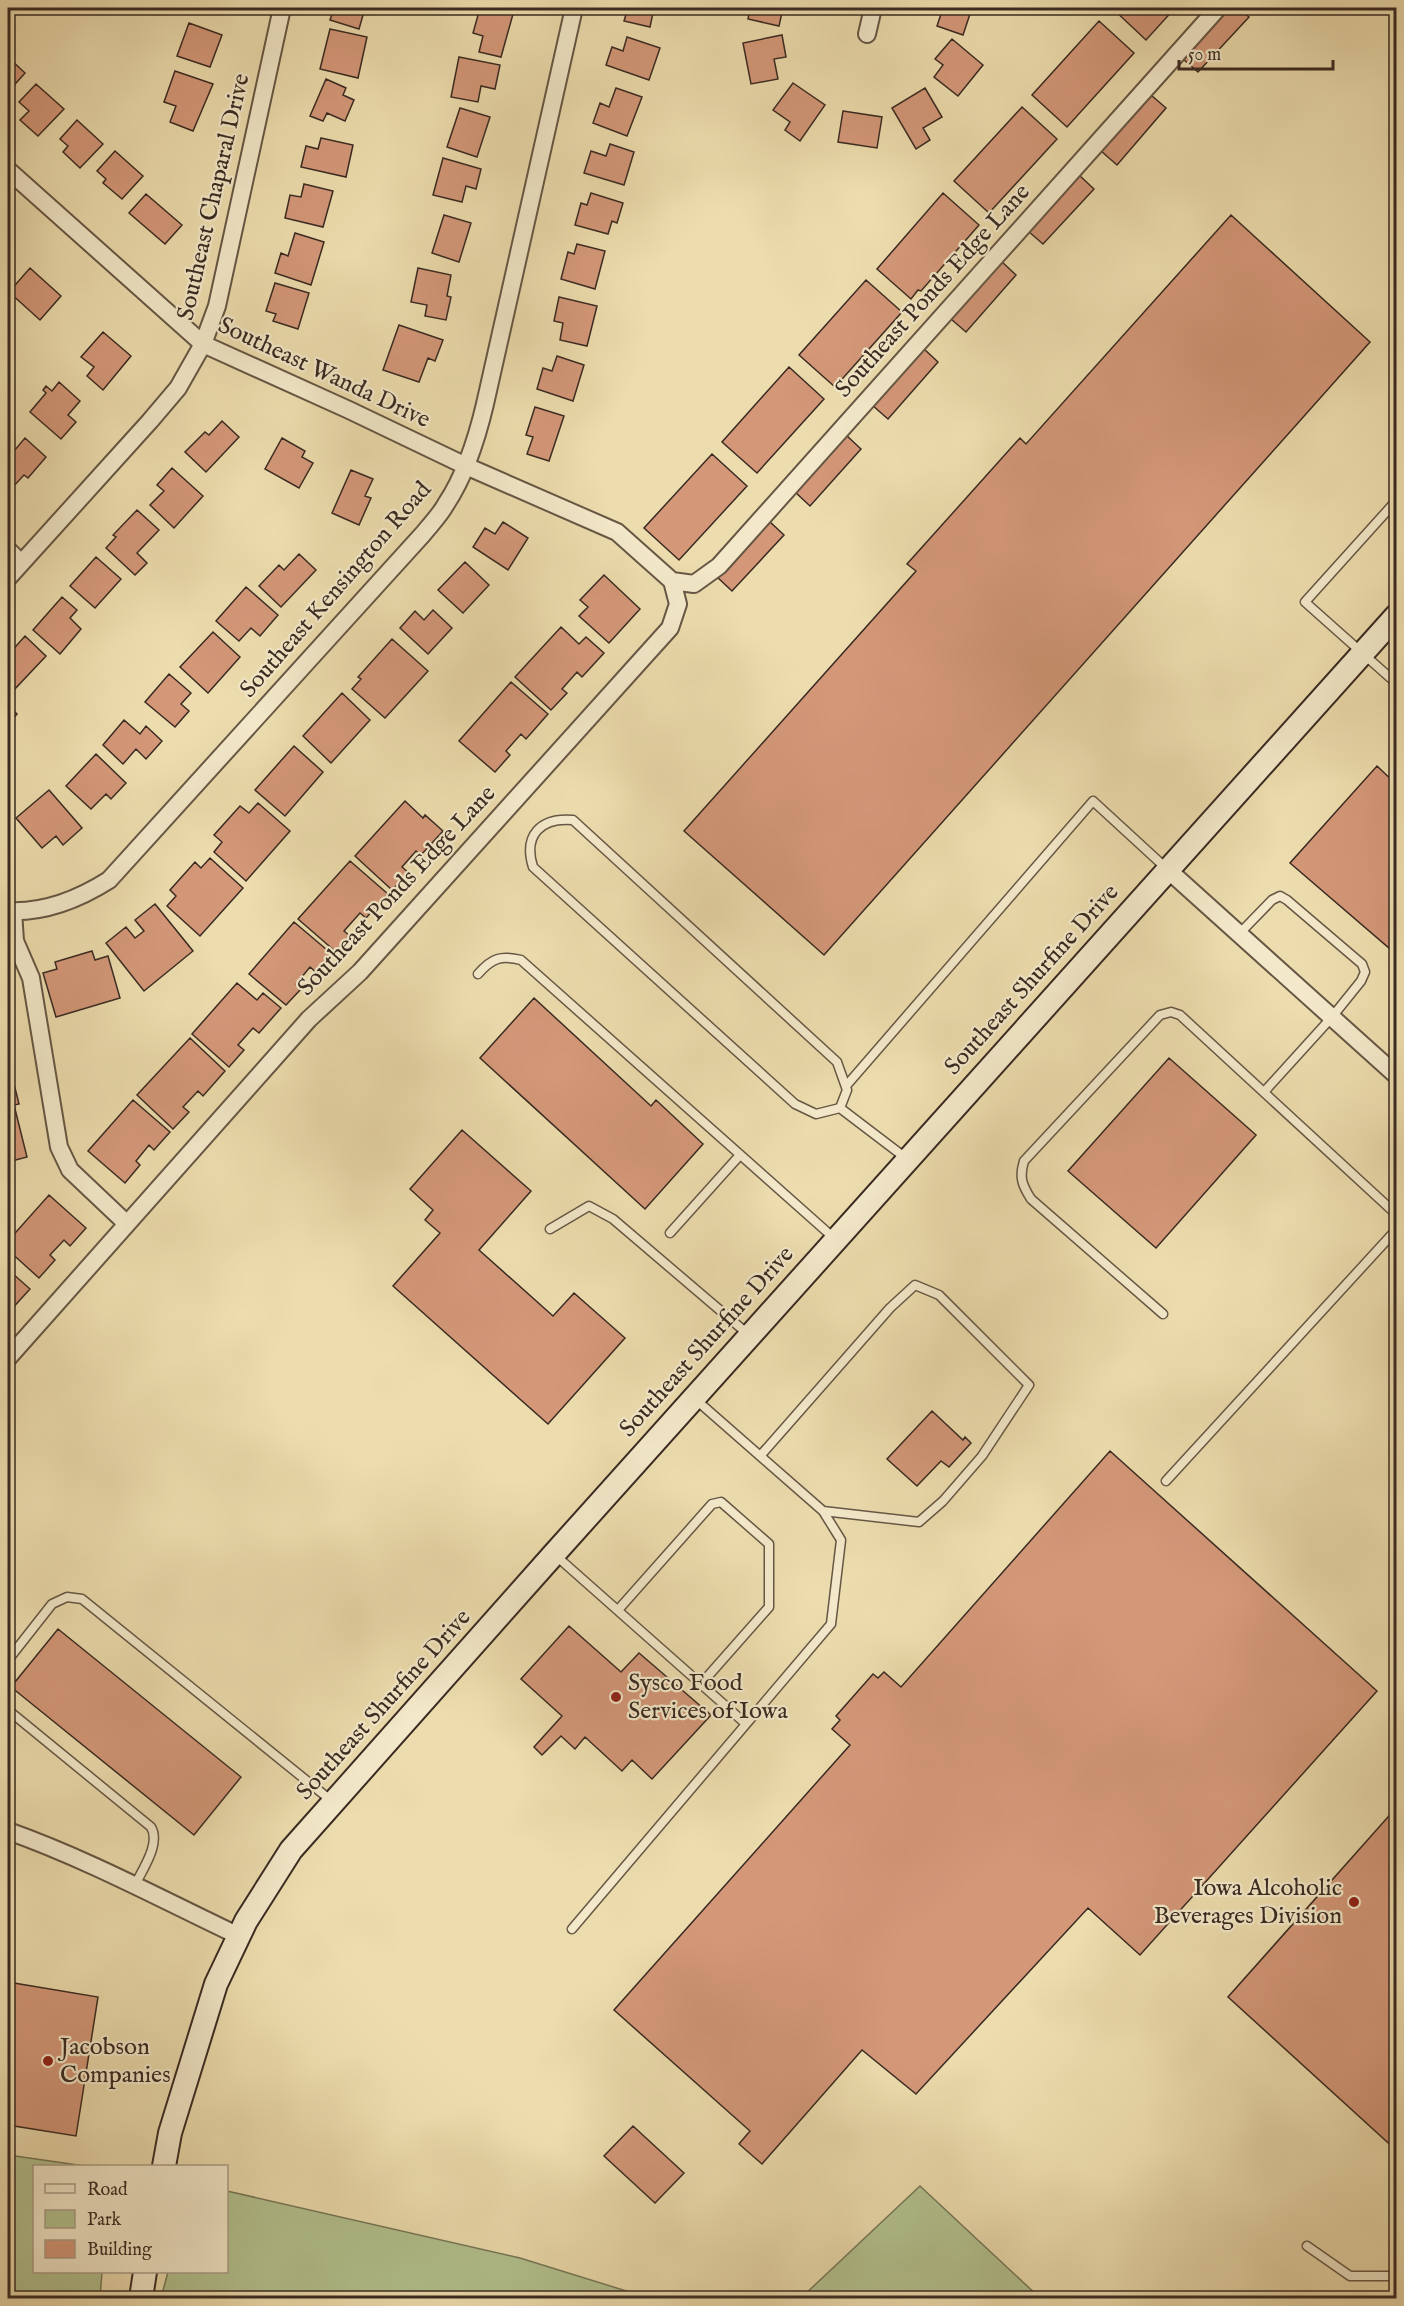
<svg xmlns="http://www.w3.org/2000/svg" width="1404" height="2306" font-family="'IM FELL English',serif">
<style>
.green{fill:#b2c28f;stroke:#767658;stroke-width:1.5}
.building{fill:#d49879;stroke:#392a22;stroke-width:1.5}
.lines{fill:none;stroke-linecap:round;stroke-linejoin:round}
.lane-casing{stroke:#665745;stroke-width:11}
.street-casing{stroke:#665745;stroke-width:20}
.secondary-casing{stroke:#392a22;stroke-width:26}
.lane{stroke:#f3e9ca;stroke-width:8}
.street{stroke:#f3e9ca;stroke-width:16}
.secondary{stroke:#f3e9ca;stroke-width:22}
.poi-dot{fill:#8f2418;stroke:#f3e9ca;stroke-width:2}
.labels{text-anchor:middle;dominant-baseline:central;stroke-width:4.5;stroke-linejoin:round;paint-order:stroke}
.street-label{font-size:24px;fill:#392a22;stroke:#f3e9ca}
.poi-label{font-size:24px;fill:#392a22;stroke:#f3e9ca;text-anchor:start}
</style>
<rect width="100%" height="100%" fill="#edddae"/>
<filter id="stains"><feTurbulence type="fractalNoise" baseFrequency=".00333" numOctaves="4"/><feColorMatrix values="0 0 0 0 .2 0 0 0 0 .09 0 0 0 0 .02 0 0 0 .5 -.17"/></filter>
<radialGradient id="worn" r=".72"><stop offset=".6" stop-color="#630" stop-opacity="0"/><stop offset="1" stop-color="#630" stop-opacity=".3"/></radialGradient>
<!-- green -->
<path class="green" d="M 8,2155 L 85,2166 L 34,2166 L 34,2272 L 102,2272 L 100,2298 L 43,2298 L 8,2293 Z
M 920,2186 L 1040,2298 L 801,2298 Z
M 227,2191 L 520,2258 L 649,2298 L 161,2298 L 168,2272 L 226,2272 Z"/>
<!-- building -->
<path class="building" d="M 334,8 L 365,8 L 359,29 L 330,20 Z
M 480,8 L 513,14 L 501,57 L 479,52 L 483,36 L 473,33 Z
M 628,8 L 654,8 L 650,27 L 624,21 Z
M 750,8 L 783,8 L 779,26 L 748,19 Z
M 940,8 L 972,8 L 963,35 L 937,26 L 943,8 Z
M 1112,8 L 1175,8 L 1146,40 Z
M 1230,8 L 1239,8 L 1249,17 L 1198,72 L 1183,59 Z
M 1099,21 L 1134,53 L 1067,127 L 1032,95 Z
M 189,23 L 222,35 L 210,67 L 177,56 Z
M 330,29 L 367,37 L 358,78 L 320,69 Z
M 782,35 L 786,57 L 774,59 L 778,79 L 751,84 L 743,43 Z
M 627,37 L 660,48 L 649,80 L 606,65 L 612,47 L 623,51 Z
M 952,39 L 983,65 L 958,96 L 934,77 L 943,65 L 935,59 Z
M 8,57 L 25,73 L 8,92 Z
M 459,57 L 500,65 L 495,89 L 481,86 L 478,102 L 451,97 Z
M 175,71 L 213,84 L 193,131 L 170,122 L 176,106 L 164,102 Z
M 326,79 L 346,88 L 343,95 L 354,100 L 345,121 L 327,113 L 323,121 L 310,116 Z
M 793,83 L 825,105 L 800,141 L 785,130 L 790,122 L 773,110 Z
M 36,84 L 64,109 L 38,136 L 20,120 L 29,111 L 19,102 Z
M 616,88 L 642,97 L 627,136 L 593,123 L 600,103 L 609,107 Z
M 925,88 L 942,117 L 923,128 L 930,140 L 916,149 L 892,108 Z
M 1151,95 L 1166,108 L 1117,165 L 1101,151 Z
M 1022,107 L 1057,139 L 989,213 L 954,181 Z
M 460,108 L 490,117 L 477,157 L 447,147 Z
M 843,111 L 882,117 L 877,148 L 838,142 Z
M 77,120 L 103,144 L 80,168 L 63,152 L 68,146 L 60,139 Z
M 321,138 L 353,145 L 346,177 L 301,167 L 306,146 L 318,149 Z
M 610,144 L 634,152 L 624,185 L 584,173 L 591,151 L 606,156 Z
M 115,151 L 143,176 L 122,199 L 103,183 L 106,179 L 97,171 Z
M 443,158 L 481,169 L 476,189 L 466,186 L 462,202 L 433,195 Z
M 1079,175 L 1094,189 L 1043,244 L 1028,231 Z
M 304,184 L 333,191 L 323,227 L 285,218 L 290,195 L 301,197 Z
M 591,193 L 623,203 L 617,223 L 612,221 L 608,234 L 575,225 L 581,203 L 587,205 Z
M 943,193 L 979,225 L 921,291 L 918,290 L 911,299 L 877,269 Z
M 146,194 L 182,225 L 165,244 L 129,213 Z
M 444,215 L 471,223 L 459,262 L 432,253 Z
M 1231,215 L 1370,342 L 824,955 L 684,831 L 916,571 L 907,564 L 1020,438 L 1026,444 Z
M 295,233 L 324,242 L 311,285 L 275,273 L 281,253 L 288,256 Z
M 577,244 L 605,251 L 595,289 L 561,279 L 568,252 L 574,254 Z
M 1001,261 L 1016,275 L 966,332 L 951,319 Z
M 30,268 L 61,296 L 40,320 L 9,292 Z
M 418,268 L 451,275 L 447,296 L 451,297 L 446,320 L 425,316 L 427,305 L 411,302 Z
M 866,280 L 902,312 L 835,387 L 799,355 Z
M 275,283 L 309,293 L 298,329 L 273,321 L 276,314 L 266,311 Z
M 559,297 L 597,306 L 587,346 L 560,340 L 563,323 L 554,321 Z
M 399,325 L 443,340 L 435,361 L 428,358 L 419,382 L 383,370 Z
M 103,332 L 131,356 L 103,390 L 87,376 L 94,367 L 81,357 Z
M 923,348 L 938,362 L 888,419 L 872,405 Z
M 557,356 L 584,365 L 573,401 L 537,389 L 543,368 L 552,371 Z
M 789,367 L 824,399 L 757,473 L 722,442 Z
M 59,382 L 80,401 L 68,415 L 76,422 L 61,439 L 30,412 L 46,393 L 43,390 L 46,386 L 52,391 Z
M 535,407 L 564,416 L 549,461 L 527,454 L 533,437 L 526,435 Z
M 222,421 L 239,437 L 206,472 L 185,452 L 205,432 L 209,435 Z
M 846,435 L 861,449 L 810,506 L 795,492 Z
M 25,438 L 46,457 L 28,478 L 24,475 L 11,489 L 8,486 L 8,458 Z
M 282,438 L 305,451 L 302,457 L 313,463 L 299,488 L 265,469 Z
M 712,454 L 747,486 L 679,560 L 644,528 Z
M 172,468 L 203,496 L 174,528 L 150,505 L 164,491 L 157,485 Z
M 351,470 L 373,479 L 365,496 L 371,498 L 359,525 L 332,513 Z
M 137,510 L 159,530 L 137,553 L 147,563 L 135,575 L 106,548 L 116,537 L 113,535 Z
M 769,521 L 784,535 L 732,591 L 717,577 Z
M 503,522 L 528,538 L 508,570 L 473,547 L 485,528 L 495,534 Z
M 299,554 L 316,570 L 281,607 L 259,586 L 279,565 L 284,570 Z
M 96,557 L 121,579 L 95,608 L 70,586 Z
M 465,562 L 489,585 L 463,613 L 438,590 Z
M 604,575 L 640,609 L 609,643 L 579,616 L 588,607 L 580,600 Z
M 246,587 L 278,615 L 260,636 L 251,628 L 239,641 L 216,621 Z
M 62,597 L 77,610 L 70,618 L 81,629 L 60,654 L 33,630 Z
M 433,610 L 452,628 L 428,654 L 400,628 L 415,611 L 424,620 Z
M 561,627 L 579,644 L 586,637 L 604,653 L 582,677 L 577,672 L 562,689 L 567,693 L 551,710 L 515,677 Z
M 213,632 L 240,657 L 208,693 L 180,667 Z
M 25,636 L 46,656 L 12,692 L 8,687 L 8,655 Z
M 392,639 L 428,671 L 385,718 L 352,689 L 361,679 L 358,677 Z
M 169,674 L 191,693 L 181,704 L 189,711 L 175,727 L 145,702 Z
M 511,682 L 548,714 L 526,739 L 521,734 L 506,751 L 510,755 L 495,772 L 459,741 Z
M 342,693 L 370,720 L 331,763 L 303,736 Z
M 8,705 L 17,714 L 8,724 Z
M 124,720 L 140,734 L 146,726 L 162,741 L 146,759 L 136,749 L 123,764 L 103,745 Z
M 294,746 L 323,772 L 285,816 L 255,790 Z
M 96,754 L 126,783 L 111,799 L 106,794 L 91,809 L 66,786 Z
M 1377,766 L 1396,784 L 1396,954 L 1290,863 Z
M 49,790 L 82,828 L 63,845 L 56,836 L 42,848 L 16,818 Z
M 405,801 L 423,818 L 425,815 L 443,831 L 421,855 L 416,851 L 402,867 L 409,873 L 392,890 L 355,856 Z
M 258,803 L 290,831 L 246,881 L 214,852 L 222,842 L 214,835 L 240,806 L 249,813 Z
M 210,858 L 243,888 L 200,936 L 167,906 L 176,896 L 170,890 L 195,862 L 201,868 Z
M 350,861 L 388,894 L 366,918 L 360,913 L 344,931 L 350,936 L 336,952 L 298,919 Z
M 155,904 L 193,951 L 144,991 L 106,943 L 126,927 L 135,938 L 144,931 L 135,920 Z
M 294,922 L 333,955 L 317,973 L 310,967 L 296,984 L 301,989 L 286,1005 L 249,974 Z
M 92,951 L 95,960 L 108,956 L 120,998 L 56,1017 L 43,973 L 57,969 L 55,962 Z
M 237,983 L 257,1000 L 263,993 L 281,1008 L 259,1033 L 253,1028 L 238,1045 L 244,1050 L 229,1067 L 192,1034 Z
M 534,998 L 651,1106 L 656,1100 L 703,1144 L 645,1209 L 480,1058 Z
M 190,1038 L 225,1071 L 203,1096 L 198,1091 L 183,1107 L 189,1112 L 173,1129 L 137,1095 Z
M 10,1044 L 13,1067 L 8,1068 L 8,1045 Z
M 1169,1058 L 1256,1135 L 1156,1248 L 1068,1171 Z
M 13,1080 L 19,1104 L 14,1105 L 27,1157 L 8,1162 L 8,1081 Z
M 133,1100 L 170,1132 L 154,1150 L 149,1145 L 136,1161 L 140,1165 L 125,1183 L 88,1151 Z
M 462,1130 L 531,1191 L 479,1250 L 553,1316 L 574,1293 L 625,1338 L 548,1424 L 393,1286 L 440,1233 L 425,1220 L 433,1210 L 410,1189 Z
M 49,1195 L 86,1228 L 70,1246 L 64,1240 L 50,1255 L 55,1260 L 39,1278 L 8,1250 L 8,1241 Z
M 12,1273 L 30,1289 L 8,1313 L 8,1278 Z
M 932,1411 L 963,1440 L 965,1437 L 971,1443 L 949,1467 L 941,1461 L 917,1486 L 887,1459 Z
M 1110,1451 L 1377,1691 L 1140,1955 L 1088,1908 L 916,2094 L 862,2050 L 762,2164 L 739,2144 L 750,2131 L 614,2010 L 850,1745 L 832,1729 L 840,1720 L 836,1716 L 873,1674 L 878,1678 L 884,1672 L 901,1687 Z
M 569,1626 L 621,1672 L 639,1653 L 711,1715 L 652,1779 L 632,1760 L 622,1771 L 585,1737 L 575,1749 L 561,1736 L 542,1755 L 534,1747 L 562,1716 L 521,1679 Z
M 58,1629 L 241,1777 L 194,1835 L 11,1687 Z
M 1396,1808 L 1396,2150 L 1228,1997 Z
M 8,1982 L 98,1997 L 76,2136 L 8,2125 Z
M 633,2126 L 684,2173 L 655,2203 L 604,2156 Z"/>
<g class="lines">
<!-- lane casing -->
<g class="lane-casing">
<path id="lane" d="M 1396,501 L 1305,602 L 1396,683
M 1239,934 L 1272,900 L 1280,896 L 1287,900 L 1362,964 L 1365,972 L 1361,981 L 1332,1017 L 1264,1092
M 478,974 C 492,958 501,955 521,960 L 835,1239
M 846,1086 L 1093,801 L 1167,869
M 840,1108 L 847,1090 L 837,1062 L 573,820 C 541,817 523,835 533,867 L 795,1104 L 816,1114 L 840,1108 L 907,1159
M 550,1229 L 589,1206 L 613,1219 L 749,1335
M 670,1233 L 740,1155
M 1163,1314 L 1031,1199 C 1022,1185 1019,1177 1024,1161 L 1160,1015 L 1171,1012 L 1180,1015 L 1396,1214
M 760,1456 L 890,1308 L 915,1285 L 939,1295 L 1029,1385 L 982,1456 L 943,1501 L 919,1522 L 823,1511
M 1166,1481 L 1396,1230
M 554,1554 L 746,1724
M 618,1610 L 712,1504 L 721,1502 L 769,1544 L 769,1607 L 701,1684
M 8,1660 L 52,1604 L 67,1597 L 82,1599 L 333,1802
M 8,1710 L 151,1827 C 161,1844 142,1870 134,1887
M 572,1929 L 831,1624 L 841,1540 L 823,1511 L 694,1398
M 1307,2246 L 1350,2276 L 1396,2276"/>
</g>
<!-- street casing -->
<g class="street-casing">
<path id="street" d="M 867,34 L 873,8
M 8,170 L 203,344 L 349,410 L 466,466 L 617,532 L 672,581 L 678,604 L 670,628 L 360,972 L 309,1019 L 8,1358
M 8,550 L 21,563
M 8,578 L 150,421 L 178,388 L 203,344 L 217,306 L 282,8
M 672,581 L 694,584 L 719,566 L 1218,8
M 1167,869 L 1396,1075
M 8,911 C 45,913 79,899 109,880 L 423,534 C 431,524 440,515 446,504 C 466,474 477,438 485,404 L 574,8
M 13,911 L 15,941 L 31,978 L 59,1147 L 70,1170 L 126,1223
M 8,1831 C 87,1859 163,1900 239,1936"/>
</g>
<!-- secondary casing -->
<g class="secondary-casing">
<path id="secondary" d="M 164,2166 L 170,2133 L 216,1984 L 246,1921 L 291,1850 L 554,1554 L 1396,616
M 141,2298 L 145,2272"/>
</g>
<!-- lane -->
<use href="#lane" class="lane"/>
<!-- street -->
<use href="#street" class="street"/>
<!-- secondary -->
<use href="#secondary" class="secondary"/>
</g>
<!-- markers -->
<g class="poi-dot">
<circle cx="616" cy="1697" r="6"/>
<circle cx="1354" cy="1902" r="6"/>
<circle cx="48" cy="2061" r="6"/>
</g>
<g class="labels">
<!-- street labels -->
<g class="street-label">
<text transform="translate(214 197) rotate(-77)">Southeast Chaparal Drive</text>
<text transform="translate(933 291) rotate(-48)">Southeast Ponds Edge Lane</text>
<text transform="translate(324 373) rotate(25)">Southeast Wanda Drive</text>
<text transform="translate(336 590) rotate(-49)">Southeast Kensington Road</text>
<text transform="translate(397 891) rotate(-47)">Southeast Ponds Edge Lane</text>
<text transform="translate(1032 980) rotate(-48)">Southeast Shurfine Drive</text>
<text transform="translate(707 1342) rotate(-48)">Southeast Shurfine Drive</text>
<text transform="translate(384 1705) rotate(-48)">Southeast Shurfine Drive</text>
</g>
<!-- poi labels -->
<g class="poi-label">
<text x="628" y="1683">Sysco Food<tspan x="628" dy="28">Services of Iowa</tspan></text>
<text x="1342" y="1888" text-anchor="end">Iowa Alcoholic<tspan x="1342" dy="28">Beverages Division</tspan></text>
<text x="60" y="2047">Jacobson<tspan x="60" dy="28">Companies</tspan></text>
</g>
</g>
<!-- margin -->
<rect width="1404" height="2306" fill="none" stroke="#edddae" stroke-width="30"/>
<rect x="9" y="9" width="1386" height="2288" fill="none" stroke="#392a22" stroke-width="3"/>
<rect x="15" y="15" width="1374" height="2276" fill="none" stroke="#392a22" stroke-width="1.5"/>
<!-- legend -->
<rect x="33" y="2165" width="195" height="108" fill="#f3e9ca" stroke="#a99d87" stroke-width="1.5"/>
<rect x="45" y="2184" width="30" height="9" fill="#f3e9ca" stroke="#a99d87" stroke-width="1.5"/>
<text x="87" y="2195" font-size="18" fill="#392a22">Road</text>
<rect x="45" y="2210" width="30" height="18" fill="#b2c28f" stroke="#a99d87" stroke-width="1.5"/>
<text x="87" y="2225" font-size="18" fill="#392a22">Park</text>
<rect x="45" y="2240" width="30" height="18" fill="#d49879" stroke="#a99d87" stroke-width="1.5"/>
<text x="87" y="2255" font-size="18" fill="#392a22">Building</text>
<!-- scale -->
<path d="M1179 60v9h154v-9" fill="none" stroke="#392a22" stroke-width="3"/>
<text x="1188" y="60" font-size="18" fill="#392a22" stroke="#f3e9ca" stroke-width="4.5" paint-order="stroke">50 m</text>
<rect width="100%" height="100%" filter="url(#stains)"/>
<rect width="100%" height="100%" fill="url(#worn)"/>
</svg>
